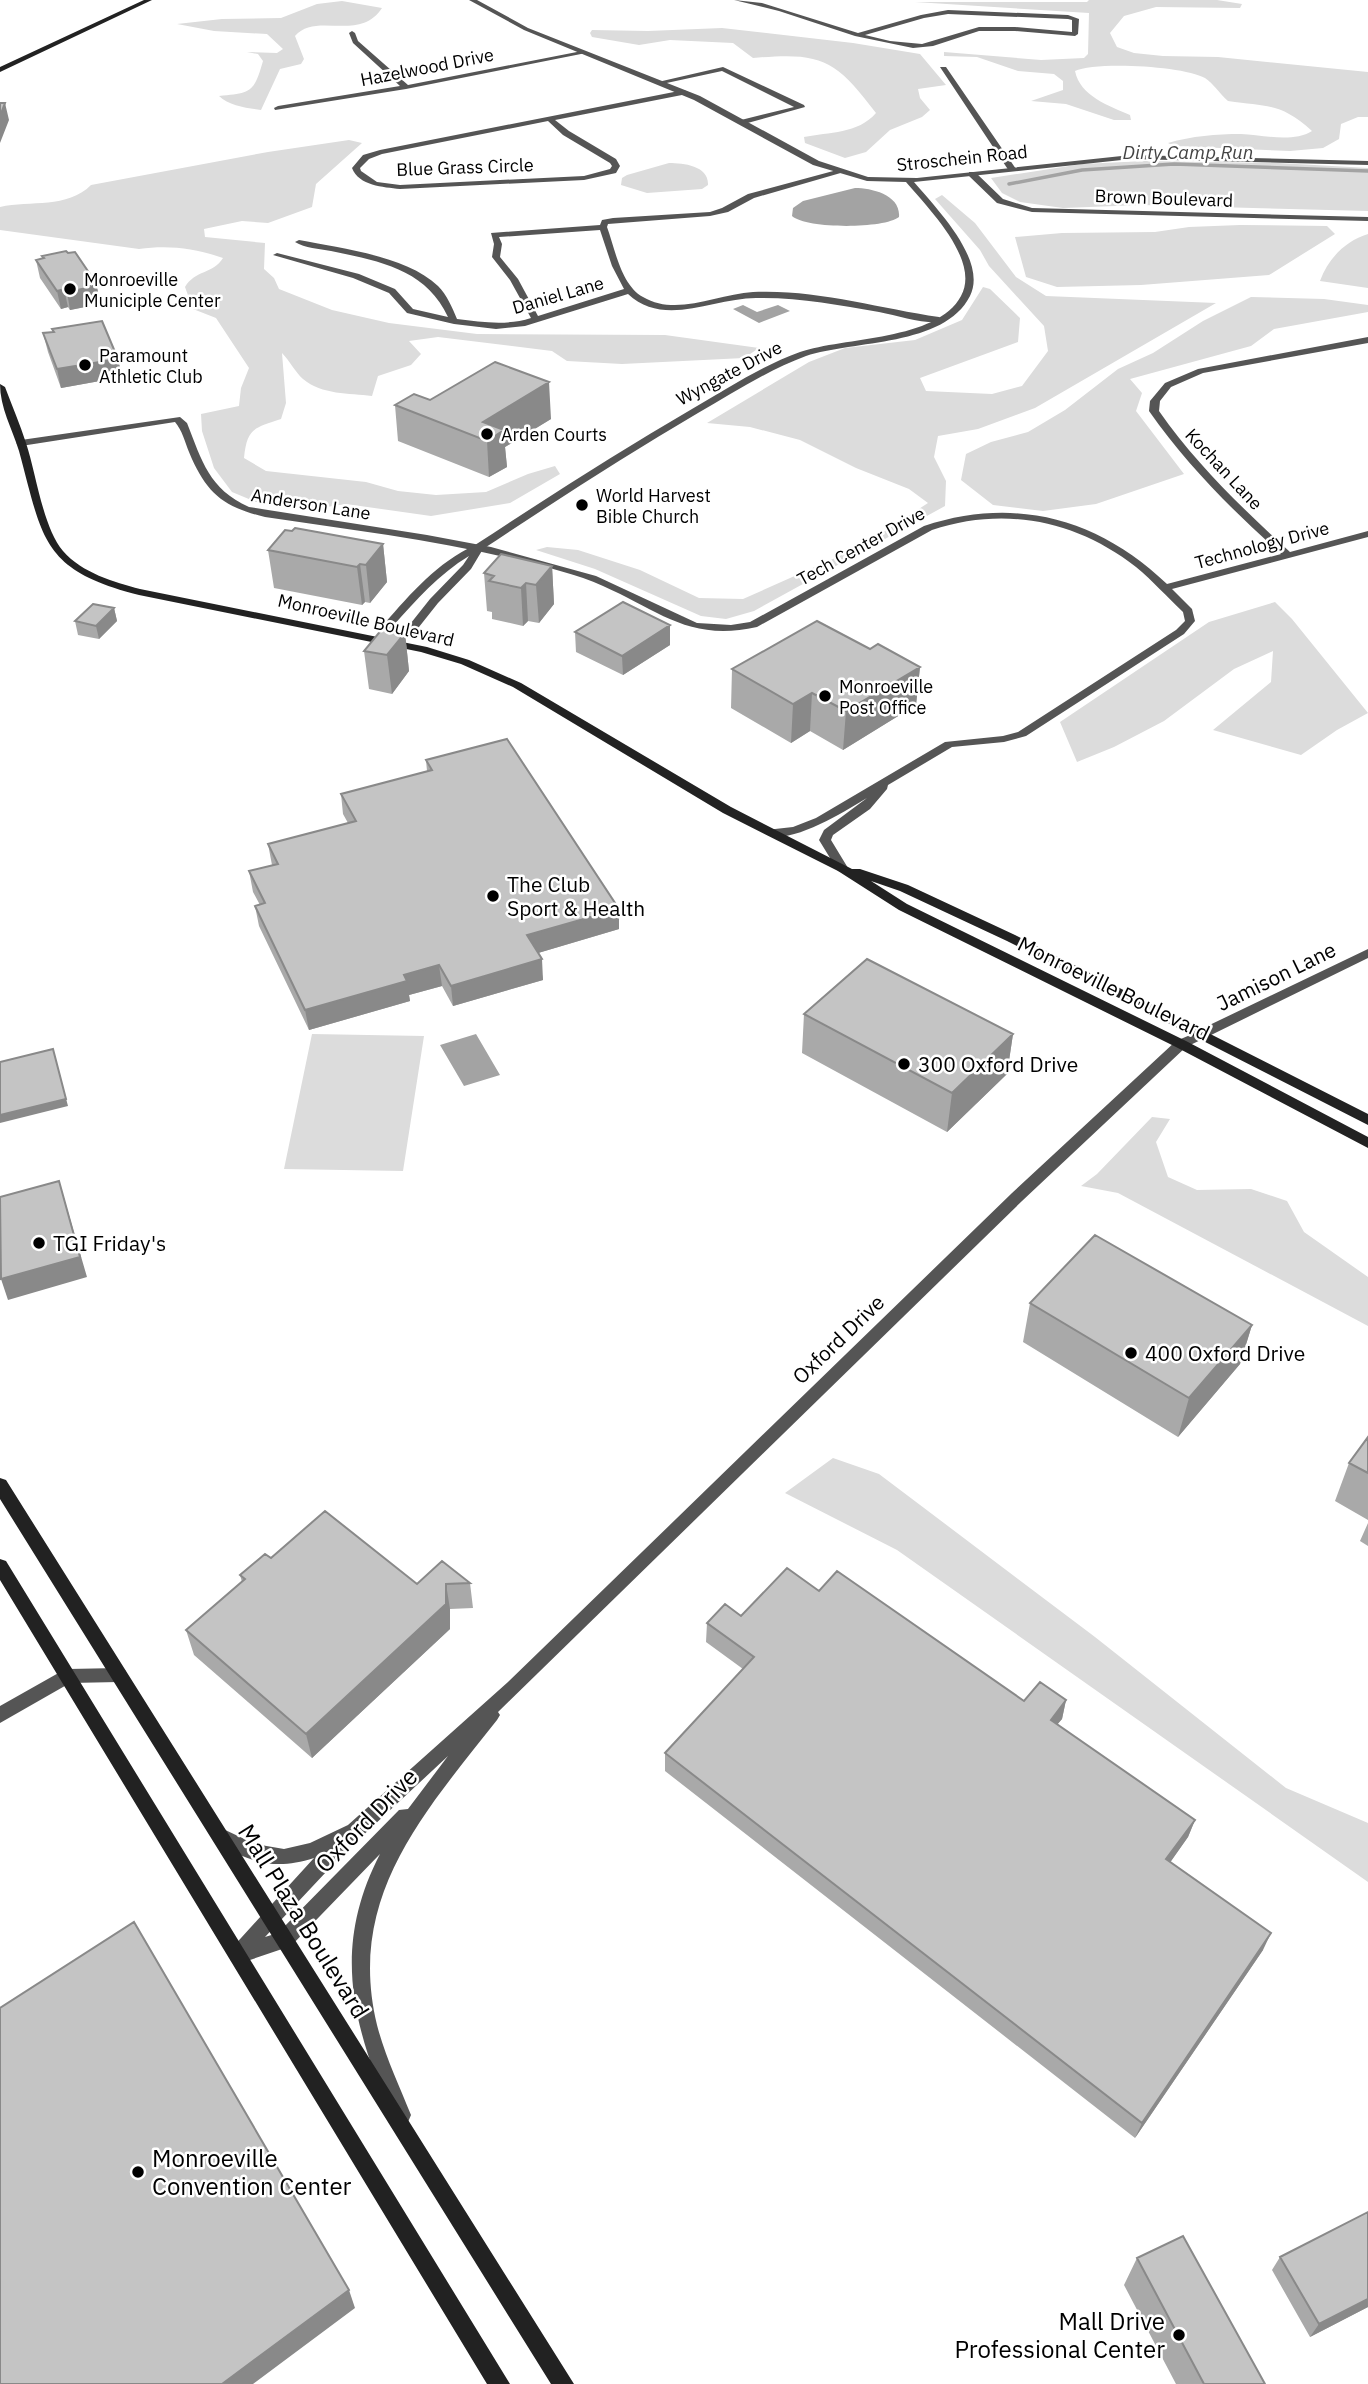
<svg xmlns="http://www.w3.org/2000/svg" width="1368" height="2384" font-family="'IBM Plex Sans',sans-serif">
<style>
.green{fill:#dcdcdc}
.water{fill:#a3a3a3}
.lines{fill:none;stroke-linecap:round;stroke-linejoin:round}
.stream{stroke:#a3a3a3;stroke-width:3.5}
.minor{fill:#555;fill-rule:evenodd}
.tertiary{fill:#555;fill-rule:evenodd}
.secondary{fill:#222;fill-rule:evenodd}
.wall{fill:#a9a9a9}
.shaded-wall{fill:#898989}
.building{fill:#c4c4c4;stroke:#898989;stroke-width:2}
.poi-dot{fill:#000;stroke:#fff;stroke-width:2.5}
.labels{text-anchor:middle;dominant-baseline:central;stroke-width:5;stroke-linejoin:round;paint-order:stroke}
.far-street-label{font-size:18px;fill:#000;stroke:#fff}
.far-poi-label{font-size:18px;fill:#000;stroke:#fff;text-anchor:start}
.far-water-label{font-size:19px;font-style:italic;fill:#444;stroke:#fff}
.poi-label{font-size:21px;fill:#000;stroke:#fff;text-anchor:start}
.street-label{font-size:21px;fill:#000;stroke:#fff}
.near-street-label{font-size:24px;fill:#000;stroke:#fff}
.near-poi-label{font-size:24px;fill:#000;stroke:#fff;text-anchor:start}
</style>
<rect width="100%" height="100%" fill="#fff"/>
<!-- green -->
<path class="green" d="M 1089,0 L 1217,0 L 1242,4 L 1240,8 L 1156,7 L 1124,16 L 1110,33 L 1117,47 L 1134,53 L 1163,56 L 1218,57 L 1368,72 L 1368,117 L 1358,117 L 1341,124 L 1339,139 L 1323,148 L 1290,151 L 1174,146 L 1168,143 C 1192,136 1216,134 1241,134 C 1262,135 1293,143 1312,131 C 1280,102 1267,107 1228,101 C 1220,94 1213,83 1205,78 C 1185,66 1095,61 1075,71 C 1080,96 1109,106 1130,115 L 1131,120 L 1114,120 L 1066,104 L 1031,101 L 1063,90 L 1063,81 L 1054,74 L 1018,71 L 977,57 L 944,56 L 944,52 L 1041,60 L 1084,58 L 1088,54 L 1089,13 L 915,2 L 1087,2 Z
M 342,1 L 382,8 C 359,43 316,11 295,36 L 304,59 L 301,64 L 280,69 L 261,110 C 247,108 229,106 219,96 C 251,93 254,93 263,61 L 258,54 L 247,52 L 277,53 L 283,49 L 267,34 L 214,31 L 177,24 L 222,19 L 281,18 L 317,4 Z
M 722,28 L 853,43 L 920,54 L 946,85 L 918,89 L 920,98 L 930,110 L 922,117 L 890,130 L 866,152 L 845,158 L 805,143 L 804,137 C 829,132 858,134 876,113 C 835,58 820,52 753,58 L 733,43 L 670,40 L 639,45 L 592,37 L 590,33 L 592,30 L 648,31 Z
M 349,140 L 362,143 L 316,184 L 312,207 L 268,223 L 242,221 L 204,229 L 205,237 L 265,243 L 264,269 L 274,278 L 279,289 L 332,310 L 389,323 L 477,334 L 665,335 L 759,348 L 744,358 L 622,364 L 567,361 L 552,351 L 438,337 L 409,341 L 421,354 L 411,365 L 378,376 L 372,396 C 349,393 322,395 303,379 C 295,372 290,361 282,353 L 286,403 L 281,419 C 254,428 247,428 244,458 L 266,471 L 366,482 L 398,491 L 436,495 L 486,492 L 528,474 L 555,466 L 560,474 L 510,503 L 431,516 L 346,504 L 307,510 L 292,505 L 256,502 L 232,492 L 214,468 L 202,431 L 201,414 L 239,406 L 241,388 L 249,368 L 216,318 L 193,309 L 185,287 C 195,270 213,274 223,258 C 195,248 168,245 139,249 L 0,230 L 0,207 C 31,200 67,209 91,185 L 268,152 Z
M 1145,161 L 1278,163 L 1368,168 L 1368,211 L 1142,205 L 1063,208 L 1020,202 L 1002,193 L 991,178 L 1082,164 Z
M 669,163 C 684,163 709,166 708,185 L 702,189 L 647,193 L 621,185 L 622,178 L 627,175 Z
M 942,195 L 975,223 L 1016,277 L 1046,296 L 1216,303 L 1035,408 L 978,429 L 938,436 L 934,457 L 946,481 L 945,506 L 754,611 L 726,619 L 701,616 L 595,569 L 536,550 L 547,547 L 578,550 L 640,570 L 699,598 L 743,599 L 862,546 L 928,503 L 909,489 L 856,468 L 800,440 L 750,427 L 707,423 L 809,362 L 845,348 L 915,340 L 962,320 L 983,287 L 990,289 L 1020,318 L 1018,342 L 920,378 L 926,391 L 992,394 L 1022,386 L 1048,351 L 1044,326 L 989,266 L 980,250 L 935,199 Z
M 1240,225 L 1327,226 L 1335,234 L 1269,275 L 1141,285 L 1057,287 L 1026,277 L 1015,237 L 1062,233 L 1155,232 L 1189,227 Z
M 1368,234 L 1368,288 L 1320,281 C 1328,259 1345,241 1368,234 Z
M 1251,297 L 1324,299 L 1368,305 L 1368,312 L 1274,329 L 1251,346 L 1130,379 L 1142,393 L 1136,411 L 1184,474 L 1096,504 L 1043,511 L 993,505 L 961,480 L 966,454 L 991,442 L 1028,432 L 1065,410 L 1118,369 L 1153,353 L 1203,321 Z
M 1275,602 L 1292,619 L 1368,713 L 1337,730 L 1301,755 L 1213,730 L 1271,682 L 1273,651 L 1234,669 L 1164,721 L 1114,747 L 1077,762 L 1060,722 L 1209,622 Z
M 312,1034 L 424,1036 L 403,1171 L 284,1169 Z
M 1152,1117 L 1170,1119 L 1156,1142 L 1168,1177 L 1197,1190 L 1251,1189 L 1287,1201 L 1304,1232 L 1368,1277 L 1368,1326 L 1118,1193 L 1081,1186 L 1097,1174 Z
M 833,1458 L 879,1474 L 1095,1637 L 1286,1788 L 1368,1823 L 1368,1882 L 897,1550 L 785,1493 Z"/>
<!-- water -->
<path class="water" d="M 855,188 C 872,188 901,195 899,217 C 884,229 806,229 792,216 L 793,208 L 803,201 Z
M 743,305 L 757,312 L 778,305 L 790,311 L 759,323 L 733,309 Z
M 476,1034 L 500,1075 L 464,1086 L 440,1045 Z"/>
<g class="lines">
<!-- stream -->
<path class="stream" d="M 1009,184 L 1082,170 L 1174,164 L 1368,171"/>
<!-- minor -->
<path class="minor" d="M 734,0 L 762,3 L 858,33 L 921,15 L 948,10 L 1068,15 L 1079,19 L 1078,34 L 1075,36 L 1015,31 L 979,31 L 933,46 L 913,48 L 855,36 L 779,11 ZM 948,14 L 1068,19 L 1072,20 L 1072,32 L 1015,27 L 979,27 L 922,44 L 890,41 L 865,35 L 924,18 Z
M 352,31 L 355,33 L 358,41 L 408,85 L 582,51 L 586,53 L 406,89 L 275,110 L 274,108 L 278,106 L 400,86 L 353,43 L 349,33 Z
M 723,67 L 804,105 L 805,107 L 744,124 L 740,122 L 741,120 L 794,107 L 722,71 L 662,84 L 658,82 Z
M 940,67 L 946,67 L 1016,169 L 1015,171 L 1009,171 Z
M 684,90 L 688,92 L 687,94 L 555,120 L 569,131 L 616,159 L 620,166 L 616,173 L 584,180 L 400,189 C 383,187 359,186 352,168 L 363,155 L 380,150 ZM 548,121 L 563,135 L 610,163 L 612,166 L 610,169 L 584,176 L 400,185 L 377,182 L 361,171 L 360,168 L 369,159 L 382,154 Z
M 837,170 L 844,172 L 754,198 L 728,212 L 710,216 L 608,224 L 607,227 C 615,249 621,285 643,297 C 677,317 717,294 753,292 C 815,289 878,308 939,317 L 943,320 L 942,322 C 922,324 899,316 879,312 C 838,305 798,297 756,298 C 714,298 664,328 628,294 L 525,326 L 496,329 L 454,324 L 407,313 L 389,293 L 353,278 L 273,255 L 277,253 L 359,274 L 395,289 L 413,309 L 448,317 C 426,269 379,261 331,251 C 319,249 305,248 295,242 L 299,240 C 340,248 407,256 438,286 C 447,295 452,307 457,319 C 482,322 506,326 531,318 L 510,280 L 492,257 L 494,244 L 491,233 L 600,225 L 602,220 L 613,218 L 710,212 L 722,208 L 748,194 ZM 600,230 L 612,266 L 624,289 L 538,316 L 518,279 L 500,257 L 502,244 L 499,237 Z
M 969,172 L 975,172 L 1003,199 L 1032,208 L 1368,217 L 1368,221 L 1032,212 L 997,203 L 969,176 Z
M 1368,337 L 1368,343 L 1203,373 L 1171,387 L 1160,401 L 1159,411 C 1196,464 1242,508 1290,552 L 1368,531 L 1368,537 L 1172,589 L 1192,609 L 1195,621 L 1184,634 L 1026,736 L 1004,742 L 952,747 L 888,785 L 887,789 L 870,809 L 833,835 L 831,840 L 848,868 L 842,872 L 838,871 L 819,840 L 824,830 L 867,798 C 847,810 785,849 764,833 L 766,830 L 793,827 L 816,818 L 945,742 L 1003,736 L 1018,732 L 1176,630 L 1185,621 L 1183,612 C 1167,597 1153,581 1136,567 C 1076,520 1004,506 932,530 L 757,627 C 689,642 660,611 603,586 C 577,574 549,568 521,561 C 437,540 351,530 265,517 C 223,507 206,493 189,452 C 185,442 182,430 175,422 L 21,446 L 16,443 L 21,440 L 180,417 L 187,423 C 202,461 209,489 249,507 L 427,535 L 491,547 L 596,576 L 697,623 L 731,625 L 750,622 L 924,526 C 1015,496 1098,518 1167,584 L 1281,554 C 1232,510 1187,465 1149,411 L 1150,401 L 1165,383 L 1198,369 Z
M 1368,949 L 1368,958 L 1207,1037 L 1202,1038 L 1195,1034 L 1197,1031 Z
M 119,1668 L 125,1670 L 127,1675 L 125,1680 L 119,1682 L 70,1683 L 0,1723 L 0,1706 L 62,1671 L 68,1669 Z"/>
<!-- tertiary -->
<path class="tertiary" d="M 469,0 L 477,0 L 528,28 L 700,96 L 819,161 L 868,177 L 917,178 L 1131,155 L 1368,161 L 1368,165 L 1131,159 L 914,182 C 935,207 988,260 970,296 C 944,347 854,340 806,356 C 768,370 733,393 698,413 C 625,456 554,502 483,549 L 471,569 L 438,603 L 415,632 L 389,644 L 384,641 L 384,624 C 412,592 437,563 475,545 C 547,498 618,452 692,409 C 727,389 761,366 800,352 C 844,337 937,341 961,296 C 981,260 927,207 906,182 L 867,181 L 813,165 L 694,100 L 524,30 ZM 469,556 L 463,565 L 430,599 L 407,628 L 394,634 L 393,626 C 416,600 439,574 469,556 Z
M 1202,1030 L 1207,1031 L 1209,1034 L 1207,1037 L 1186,1047 L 1022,1201 L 498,1712 L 500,1715 L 497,1720 C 424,1813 346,1897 377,2025 C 385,2056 399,2085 411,2115 L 408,2122 L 401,2125 L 394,2122 C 354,2028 330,1951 380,1854 L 291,1946 L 238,1964 L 231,1961 L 229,1955 L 231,1949 L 314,1858 C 274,1871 250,1862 215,1842 L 212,1836 L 215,1830 L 221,1828 L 255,1844 L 284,1849 L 310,1843 L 348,1825 L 508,1682 L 1012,1193 L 1176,1041 ZM 448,1756 L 408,1809 L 399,1810 L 278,1933 L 265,1937 L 342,1855 Z"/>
<!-- secondary -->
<path class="secondary" d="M 144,0 L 152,0 L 0,72 L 0,67 Z
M 0,384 L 5,387 C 12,406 20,424 26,443 C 36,473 43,528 63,551 C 82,573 114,582 140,589 L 427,647 L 469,660 L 521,683 L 731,807 L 852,869 L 860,869 L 908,885 L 1015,935 L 1368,1114 L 1368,1125 L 1007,941 L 900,891 L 871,881 L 907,904 L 1186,1041 L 1368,1137 L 1368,1148 L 1176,1047 L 899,910 L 838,871 L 723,813 L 513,687 L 461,664 L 421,652 L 139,595 C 41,570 43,539 19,451 C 12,428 0,408 0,384 Z
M 0,1478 L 6,1480 L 574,2384 L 551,2384 L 0,1499 Z
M 0,1559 L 6,1561 L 510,2384 L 487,2384 L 0,1580 Z"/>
</g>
<!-- wall -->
<path class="wall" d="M 42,256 L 96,283 L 100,301 L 95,302 L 95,305 L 70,310 L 68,307 L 61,309 L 40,278 L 36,260 L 43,259 Z
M 43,333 L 118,359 L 122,377 L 61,388 L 48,352 Z
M 430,400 L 551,419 L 505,447 L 507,467 L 489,477 L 398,441 L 395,405 Z
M 383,544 L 387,582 L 370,603 L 365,602 L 362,605 L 274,588 L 268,550 Z
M 552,566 L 554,604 L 539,623 L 528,621 L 523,626 L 492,619 L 492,612 L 487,611 L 484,573 Z
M 114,608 L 117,621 L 99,639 L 78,635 L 75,621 Z
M 670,625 L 670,645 L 623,675 L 576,652 L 575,632 Z
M 405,633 L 409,671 L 392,694 L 369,689 L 364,651 Z
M 870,649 L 920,667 L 916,705 L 843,750 L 810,731 L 791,743 L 731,708 L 732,669 Z
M 426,760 L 619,909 L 619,929 L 538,953 L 543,980 L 453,1006 L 442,986 L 409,995 L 410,1001 L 309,1030 L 259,926 L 255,906 L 260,905 L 253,892 L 249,871 L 272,865 L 268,844 L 348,823 L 343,814 L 341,794 L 427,771 Z
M 804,1014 L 1013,1034 L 1007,1074 L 947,1132 L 802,1053 Z
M 1030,1303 L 1252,1325 L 1240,1364 L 1178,1437 L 1023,1342 Z
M 1368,1437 L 1368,1520 L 1335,1501 L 1349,1463 Z
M 1368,1523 L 1368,1546 L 1360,1541 Z
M 271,1558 L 417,1584 L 470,1583 L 473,1608 L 450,1609 L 450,1629 L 312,1758 L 194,1655 L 186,1630 L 242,1582 L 240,1575 Z
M 819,1591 L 1024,1701 L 1066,1700 L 1062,1719 L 1057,1724 L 1195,1820 L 1188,1837 L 1170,1862 L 1263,1950 L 1135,2138 L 665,1771 L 665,1753 L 743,1669 L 706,1642 L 707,1623 L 741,1616 Z
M 1368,2212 L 1368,2307 L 1310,2337 L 1272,2270 L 1280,2257 Z
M 1137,2258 L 1265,2384 L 1176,2384 L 1124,2285 Z"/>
<!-- shaded-wall -->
<path class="shaded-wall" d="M 5,103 L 9,120 L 0,143 L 0,116 Z
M 96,283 L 100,301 L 95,302 L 95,305 L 70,310 L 67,292 Z
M 64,289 L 68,307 L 61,309 L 57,291 Z
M 118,359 L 122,377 L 61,388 L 57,369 Z
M 549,382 L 551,419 L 505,447 L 507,467 L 489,477 L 487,441 L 483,422 Z
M 383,544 L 387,582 L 370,603 L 366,565 Z
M 360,564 L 365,602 L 362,605 L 357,567 Z
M 552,566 L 554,604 L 539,623 L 536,585 Z
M 526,583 L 528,621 L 523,626 L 521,588 Z
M 114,608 L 117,621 L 99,639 L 96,626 Z
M 670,625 L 670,645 L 623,675 L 622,656 Z
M 405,633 L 409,671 L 392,694 L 387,655 Z
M 920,667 L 916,705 L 843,750 L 846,711 Z
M 812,693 L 810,731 L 791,743 L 793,704 Z
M 619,909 L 619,929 L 528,956 L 527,935 Z
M 542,959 L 543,980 L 453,1006 L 451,986 Z
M 439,965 L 442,986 L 409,995 L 410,1001 L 309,1030 L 305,1010 L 404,975 Z
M 1013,1034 L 1007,1074 L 947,1132 L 952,1093 Z
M 53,1049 L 68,1106 L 0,1123 L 0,1115 Z
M 59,1181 L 87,1277 L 8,1300 L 1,1279 Z
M 1252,1325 L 1240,1364 L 1178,1437 L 1189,1398 Z
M 446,1584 L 450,1609 L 450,1629 L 312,1758 L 306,1734 Z
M 1066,1700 L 1062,1719 L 1046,1738 L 1051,1720 Z
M 1195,1820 L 1188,1837 L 1160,1877 L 1166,1859 Z
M 1271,1933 L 1263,1950 L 1135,2138 L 1142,2123 Z
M 349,2290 L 355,2308 L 253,2384 L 222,2384 Z
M 1368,2299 L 1368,2307 L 1310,2337 L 1319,2324 Z"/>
<!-- building -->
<path class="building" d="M 0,103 L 5,103 L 0,116 Z
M 66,251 L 68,253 L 75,252 L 96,283 L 90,284 L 92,287 L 67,292 L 64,289 L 57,291 L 36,260 L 44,258 L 42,256 Z
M 102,321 L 118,359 L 57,369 L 43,333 L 54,332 L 52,329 Z
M 495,362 L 549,382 L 483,422 L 504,430 L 487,441 L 395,405 L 414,394 L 430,400 Z
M 295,528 L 383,544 L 366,565 L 360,564 L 357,567 L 268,550 L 285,530 L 292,531 Z
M 501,554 L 552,566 L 536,585 L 526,583 L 521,588 L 489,581 L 494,576 L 484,573 Z
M 623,602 L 670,625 L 622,656 L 575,632 Z
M 93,604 L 114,608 L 96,626 L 75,621 Z
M 817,621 L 870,649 L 878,644 L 920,667 L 846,711 L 812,693 L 793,704 L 732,669 Z
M 382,629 L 405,633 L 387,655 L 364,651 Z
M 507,739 L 619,909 L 527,935 L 542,959 L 451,986 L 439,965 L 404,975 L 407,981 L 305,1010 L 255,906 L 265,903 L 249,871 L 278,864 L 268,844 L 356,821 L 341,794 L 432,770 L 426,760 Z
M 867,959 L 1013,1034 L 952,1093 L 804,1014 Z
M 53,1049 L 66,1099 L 0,1115 L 0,1062 Z
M 59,1181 L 80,1257 L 1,1279 L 0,1197 Z
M 1095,1235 L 1252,1325 L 1189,1398 L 1030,1303 Z
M 1368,1437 L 1368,1473 L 1349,1463 Z
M 325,1511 L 417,1584 L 442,1561 L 470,1583 L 446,1584 L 446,1604 L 306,1734 L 186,1630 L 245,1579 L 240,1575 L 265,1554 L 271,1558 Z
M 787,1568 L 819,1591 L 837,1571 L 1024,1701 L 1040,1682 L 1066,1700 L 1051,1720 L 1195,1820 L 1166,1859 L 1271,1933 L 1142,2123 L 665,1753 L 754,1657 L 707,1623 L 725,1604 L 741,1616 Z
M 134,1922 L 349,2290 L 222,2384 L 0,2384 L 0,2008 Z
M 1368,2212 L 1368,2299 L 1319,2324 L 1280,2257 Z
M 1183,2236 L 1265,2384 L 1204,2384 L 1137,2258 Z"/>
<!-- markers -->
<g class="poi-dot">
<circle cx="70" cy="289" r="7"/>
<circle cx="85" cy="365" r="7"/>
<circle cx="487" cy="434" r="7"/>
<circle cx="582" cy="505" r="7"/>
<circle cx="825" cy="696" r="7"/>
<circle cx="493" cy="896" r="7"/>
<circle cx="904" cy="1064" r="7"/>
<circle cx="39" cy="1243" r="7"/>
<circle cx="1131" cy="1353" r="7"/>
<circle cx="138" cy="2172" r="7"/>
<circle cx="1179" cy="2335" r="7"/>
</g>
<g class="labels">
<!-- far-street labels -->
<g class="far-street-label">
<text transform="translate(427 67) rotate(-11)">Hazelwood Drive</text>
<text transform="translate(962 158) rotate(-6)">Stroschein Road</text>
<text transform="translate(465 167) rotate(-2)">Blue Grass Circle</text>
<text transform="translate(1164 198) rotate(2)">Brown Boulevard</text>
<text transform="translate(558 295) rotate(-16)">Daniel Lane</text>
<text transform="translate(729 373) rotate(-28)">Wyngate Drive</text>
<text transform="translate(1224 469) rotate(47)">Kochan Lane</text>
<text transform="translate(311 504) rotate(9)">Anderson Lane</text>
<text transform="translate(1262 545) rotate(-15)">Technology Drive</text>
<text transform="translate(861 546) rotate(-29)">Tech Center Drive</text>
<text transform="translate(366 620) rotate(13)">Monroeville Boulevard</text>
</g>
<!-- far-poi labels -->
<g class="far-poi-label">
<text x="84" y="279">Monroeville<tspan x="84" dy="21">Municiple Center</tspan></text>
<text x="99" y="355">Paramount<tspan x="99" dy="21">Athletic Club</tspan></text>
<text x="501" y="434">Arden Courts</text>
<text x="596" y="495">World Harvest<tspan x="596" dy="21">Bible Church</tspan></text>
<text x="839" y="686">Monroeville<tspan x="839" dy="21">Post Office</tspan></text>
</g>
<!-- far-water labels -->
<g class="far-water-label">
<text x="1188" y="152">Dirty Camp Run</text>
</g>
<!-- poi labels -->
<g class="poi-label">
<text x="507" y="884">The Club<tspan x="507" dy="24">Sport &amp; Health</tspan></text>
<text x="918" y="1064">300 Oxford Drive</text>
<text x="53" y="1243">TGI Friday's</text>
<text x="1145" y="1353">400 Oxford Drive</text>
</g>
<!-- street labels -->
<g class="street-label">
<text transform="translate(1276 976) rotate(-26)">Jamison Lane</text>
<text transform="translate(1114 988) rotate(26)">Monroeville Boulevard</text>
<text transform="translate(838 1339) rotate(-44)">Oxford Drive</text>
</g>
<!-- near-street labels -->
<g class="near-street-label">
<text transform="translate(366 1820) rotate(-46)">Oxford Drive</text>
<text transform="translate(304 1921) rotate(58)">Mall Plaza Boulevard</text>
</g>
<!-- near-poi labels -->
<g class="near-poi-label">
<text x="152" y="2158">Monroeville<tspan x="152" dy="28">Convention Center</tspan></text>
<text x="1165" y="2321" text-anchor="end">Mall Drive<tspan x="1165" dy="28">Professional Center</tspan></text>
</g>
</g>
</svg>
